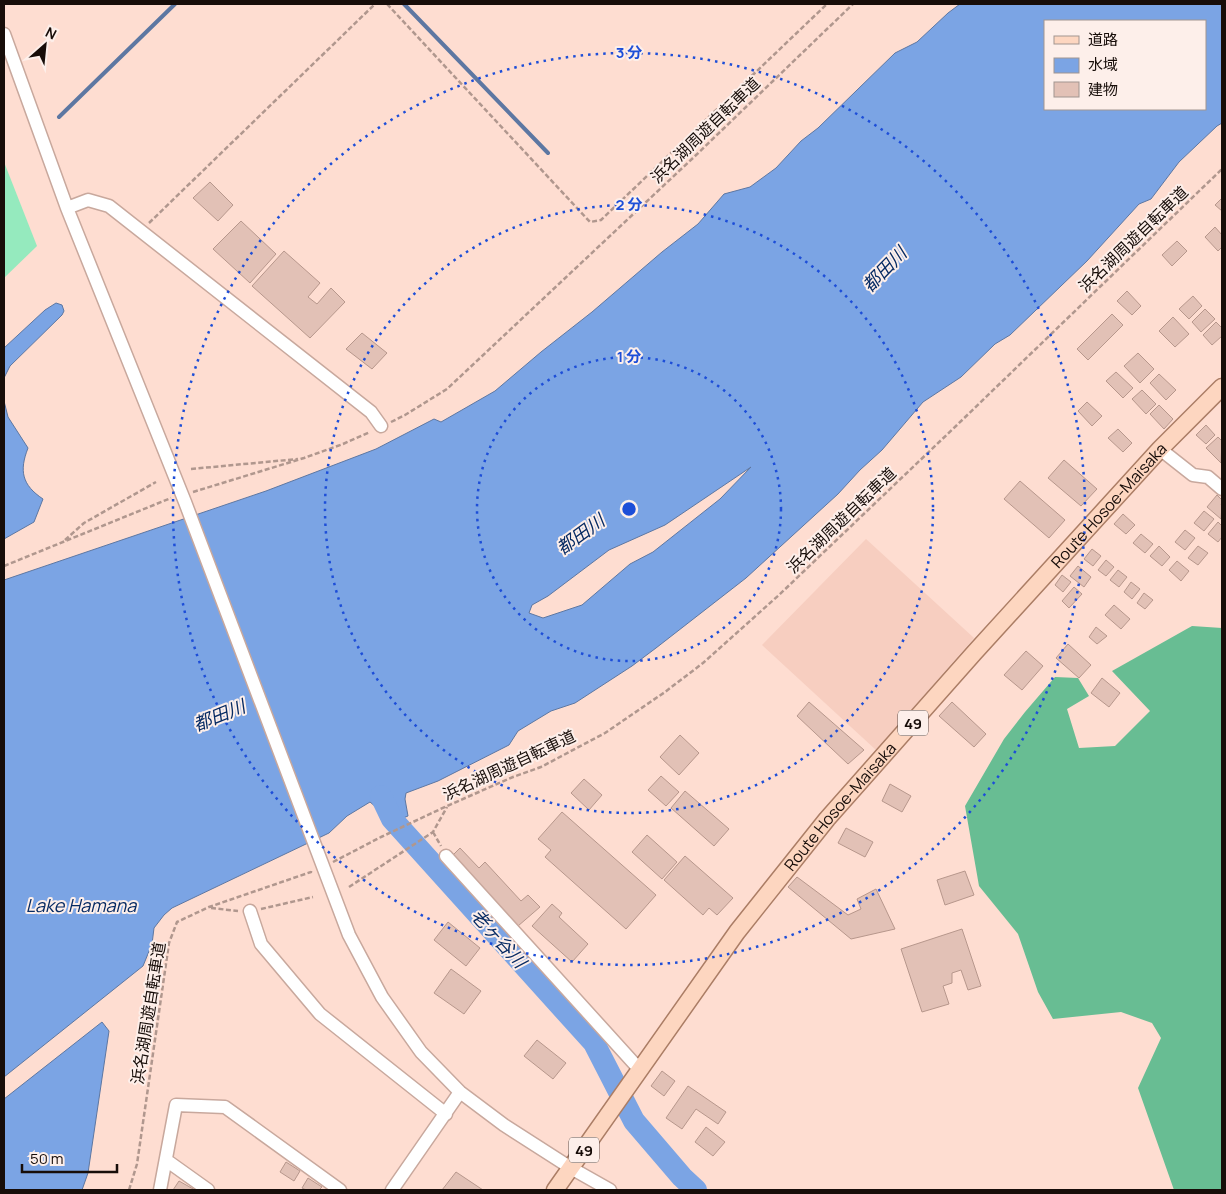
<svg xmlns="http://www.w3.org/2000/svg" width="1226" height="1194" font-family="Manrope,'Noto Sans JP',sans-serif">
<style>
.built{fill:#f7cec0}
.green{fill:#95eabe}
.forest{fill:#68bd93}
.water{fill:#7ba4e4;stroke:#5d77a2;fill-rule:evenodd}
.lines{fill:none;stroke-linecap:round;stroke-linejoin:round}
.stream{stroke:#5d77a2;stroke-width:4}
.river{stroke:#7ba4e4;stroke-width:22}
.building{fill:#e2c1b6;stroke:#b7978c}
.minor-casing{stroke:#c8a89d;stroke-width:15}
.major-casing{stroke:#ab7d65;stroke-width:19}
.path{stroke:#b0978e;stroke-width:2.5;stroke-dasharray:5 2.5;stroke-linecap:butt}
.minor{stroke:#fff;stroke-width:12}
.major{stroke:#fdd6c0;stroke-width:16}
.ring{fill:none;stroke:#1d4ed8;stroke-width:2.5;stroke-dasharray:2.5 5}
.labels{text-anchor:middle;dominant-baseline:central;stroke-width:4;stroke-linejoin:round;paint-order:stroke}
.shield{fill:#fdefea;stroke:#5c514c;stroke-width:1}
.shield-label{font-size:15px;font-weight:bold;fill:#170d09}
.street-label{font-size:16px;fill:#170d09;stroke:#fdefea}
.water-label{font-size:18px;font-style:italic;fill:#062a63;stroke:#fdefea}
.centre{fill:#1d4ed8;stroke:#fdefea;stroke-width:2.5}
.ring-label{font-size:15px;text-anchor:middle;font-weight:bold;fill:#1d4ed8;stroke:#fdefea;stroke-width:4;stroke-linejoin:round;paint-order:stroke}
</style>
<rect width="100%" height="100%" fill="#feddd1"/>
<!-- built -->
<path class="built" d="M 866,539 L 974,638 L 876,750 L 762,645 Z"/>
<!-- green -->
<path class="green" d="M 4,162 L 37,246 L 4,278 Z"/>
<!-- forest -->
<path class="forest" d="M 1192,626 L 1222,628 L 1222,1190 L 1174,1190 L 1138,1088 L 1161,1038 L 1152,1023 L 1121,1012 L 1053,1019 L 1038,992 L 1018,934 L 979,886 L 965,806 L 1004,739 L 1025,712 L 1055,677 L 1078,678 L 1089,696 L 1067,709 L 1079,748 L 1115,746 L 1150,711 L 1112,671 Z"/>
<!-- water -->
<path class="water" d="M 960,4 L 1222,4 L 1222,123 L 1217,126 L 1179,162 L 1151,199 L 1139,204 L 1087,261 L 1010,335 L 995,344 L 961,377 L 923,402 L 882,450 L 860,470 L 838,494 L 746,578 L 656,648 L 632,666 L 575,703 L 551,711 L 518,731 L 509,745 L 438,781 L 406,793 L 405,799 L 408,816 L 391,823 L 388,817 L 370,802 L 347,816 L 329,833 L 172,908 L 164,915 L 154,928 L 152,944 L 143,966 L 4,1077 L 4,580 L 266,491 L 376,449 L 434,419 L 441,422 L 495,391 L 541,352 L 592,312 L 662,252 L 698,224 L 724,194 L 750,187 L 776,168 L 801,141 L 818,128 L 895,53 L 917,42 L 948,13 ZM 1045,21 L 1205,21 L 1205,109 L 1045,109 ZM 751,467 L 720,499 L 653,552 L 630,564 L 582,605 L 543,618 L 529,613 L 532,605 L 548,596 L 609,550 L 665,525 Z
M 56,303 L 62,305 L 64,311 L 62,315 L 10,366 L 4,378 L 4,348 L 45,310 Z
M 4,401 L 8,417 L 28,448 C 19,471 22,485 43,499 L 34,522 L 4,539 Z
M 102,1022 L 109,1031 L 88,1173 L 82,1190 L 4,1190 L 4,1099 Z"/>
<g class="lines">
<!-- stream -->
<path class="stream" d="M 404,4 L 548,153
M 59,117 L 175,4"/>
<!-- river -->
<path class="river" d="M 381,796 L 392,819 L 594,1043 L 634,1121 L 682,1177 L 696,1190"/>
</g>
<!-- building -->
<path class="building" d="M 210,182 L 233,205 L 218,221 L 193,198 Z
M 1222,198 L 1222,211 L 1215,205 Z
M 241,221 L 276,254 L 250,283 L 213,249 Z
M 1215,227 L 1222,235 L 1222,247 L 1218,251 L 1205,237 Z
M 1177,241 L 1187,251 L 1172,266 L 1162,255 Z
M 284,251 L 320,283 L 308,297 L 317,304 L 331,288 L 345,302 L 310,338 L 252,286 Z
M 1127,291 L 1141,306 L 1132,315 L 1117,301 Z
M 1193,296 L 1202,306 L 1189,319 L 1179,309 Z
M 1205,309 L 1215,319 L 1201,332 L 1192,322 Z
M 1112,314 L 1123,325 L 1088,360 L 1077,349 Z
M 1173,317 L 1189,334 L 1175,347 L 1159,331 Z
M 1216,322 L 1222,328 L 1222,336 L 1212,345 L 1203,335 Z
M 362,333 L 387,353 L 372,369 L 346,349 Z
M 1138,353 L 1154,369 L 1140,383 L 1124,366 Z
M 1116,372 L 1133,388 L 1123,398 L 1106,381 Z
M 1159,374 L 1176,390 L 1166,400 L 1150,383 Z
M 1142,390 L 1156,404 L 1146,414 L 1132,399 Z
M 1087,402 L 1102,416 L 1092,426 L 1078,411 Z
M 1159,405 L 1173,419 L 1164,429 L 1150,414 Z
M 1206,425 L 1215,435 L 1206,444 L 1196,435 Z
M 1118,429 L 1132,443 L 1123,452 L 1108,438 Z
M 1218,437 L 1222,441 L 1221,463 L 1206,448 Z
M 1064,460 L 1097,489 L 1081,506 L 1048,478 Z
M 1020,481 L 1065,520 L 1049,538 L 1004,499 Z
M 1217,495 L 1222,500 L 1222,503 L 1221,505 L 1222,506 L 1221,519 L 1207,507 Z
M 1204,511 L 1214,519 L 1204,531 L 1194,523 Z
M 1123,514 L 1135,525 L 1126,534 L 1114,524 Z
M 1218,522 L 1222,526 L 1222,537 L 1218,542 L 1208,534 Z
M 1185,530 L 1195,538 L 1185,550 L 1175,542 Z
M 1141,534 L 1153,544 L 1145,553 L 1133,543 Z
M 1159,546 L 1170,557 L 1162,566 L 1150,556 Z
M 1198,546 L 1208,553 L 1198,565 L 1188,558 Z
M 1092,549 L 1101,556 L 1093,566 L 1084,559 Z
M 1106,560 L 1114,567 L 1106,576 L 1098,570 Z
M 1177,561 L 1189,571 L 1181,581 L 1169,570 Z
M 1078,566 L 1091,577 L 1084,587 L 1070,576 Z
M 1118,570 L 1127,577 L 1119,587 L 1110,580 Z
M 1062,575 L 1071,582 L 1063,592 L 1055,585 Z
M 1131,582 L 1140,589 L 1132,599 L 1124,592 Z
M 1074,587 L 1082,594 L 1069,608 L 1062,601 Z
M 1144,593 L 1153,600 L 1145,609 L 1137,603 Z
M 1114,605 L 1130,619 L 1121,629 L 1105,615 Z
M 1096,627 L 1107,636 L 1097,644 L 1089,637 Z
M 1068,644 L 1091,665 L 1079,678 L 1056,658 Z
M 1026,651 L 1043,666 L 1022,690 L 1004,675 Z
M 1102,678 L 1120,693 L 1109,707 L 1091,693 Z
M 809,702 L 864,750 L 848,764 L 797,716 Z
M 952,702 L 986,734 L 974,747 L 939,716 Z
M 680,735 L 699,753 L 679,775 L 660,757 Z
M 661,776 L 679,792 L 666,806 L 648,790 Z
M 584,779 L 602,795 L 589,810 L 571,793 Z
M 890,784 L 911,796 L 902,812 L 882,801 Z
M 685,791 L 729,829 L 714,846 L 671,808 Z
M 562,812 L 656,895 L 626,929 L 545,857 L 551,850 L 538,839 Z
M 846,828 L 873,842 L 865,857 L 838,843 Z
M 647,835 L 677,862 L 662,879 L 632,852 Z
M 460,848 L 479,868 L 485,862 L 521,901 L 528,895 L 540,907 L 518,926 L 453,855 Z
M 685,856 L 733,898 L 717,915 L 709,908 L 703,915 L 664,880 Z
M 965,871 L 974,895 L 945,905 L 937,880 Z
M 797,877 L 848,915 L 861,909 L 857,899 L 876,889 L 895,929 L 851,939 L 788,887 Z
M 552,904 L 562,913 L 559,917 L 588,944 L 572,962 L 532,926 Z
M 448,922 L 480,948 L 466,966 L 434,940 Z
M 962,929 L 981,986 L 968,990 L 961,970 L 952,973 L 952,983 L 943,986 L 949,1004 L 922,1012 L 901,949 Z
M 451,969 L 481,991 L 464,1014 L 434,993 Z
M 537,1040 L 566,1063 L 553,1079 L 524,1056 Z
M 662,1071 L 675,1081 L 664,1096 L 651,1086 Z
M 688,1086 L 726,1112 L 718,1124 L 696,1109 L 682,1129 L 666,1118 Z
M 706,1127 L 725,1142 L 713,1156 L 695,1142 Z
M 286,1162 L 300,1171 L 294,1181 L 280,1172 Z
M 456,1172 L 483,1190 L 442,1190 Z
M 308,1178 L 322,1187 L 319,1190 L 306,1190 L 302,1188 Z
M 179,1181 L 195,1190 L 173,1190 Z"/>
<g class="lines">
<!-- minor casing -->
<g class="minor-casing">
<path id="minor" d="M 4,34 L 67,208 L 185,502 L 349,935 L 382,997 L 421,1052 L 460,1092 L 504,1125 L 571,1168 L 610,1190
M 67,208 L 88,200 L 109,206 L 371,412 L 381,426
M 1160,449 L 1193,475 L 1208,477 L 1222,489
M 446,856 L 640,1070
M 250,911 L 261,944 L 320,1014 L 446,1114
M 166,1160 L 208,1190
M 160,1190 L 176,1105 L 225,1107 L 340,1190
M 392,1190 L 460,1092"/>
</g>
<!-- major casing -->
<g class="major-casing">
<g id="major">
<path id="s1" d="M 555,1190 L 737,932 L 827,819 L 974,653 L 1160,449 L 1222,387"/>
</g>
</g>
<!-- path -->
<path class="path" d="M 387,4 L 590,222 L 601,220 L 827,4
M 149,223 L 375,4
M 391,422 L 405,415 L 447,389 L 693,158 L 853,4
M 191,469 L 298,459
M 193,492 L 304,458 L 343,444 L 370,432
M 65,540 L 84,523 L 156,482
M 4,566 L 171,498
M 433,832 L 441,846
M 333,862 L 381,837 L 447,806 L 513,777 L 541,767 L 605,733 L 665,692 L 703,663 L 779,595 L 957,425 L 1222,169
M 349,887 L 433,832 L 447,807
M 211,908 L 238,911
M 261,909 L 313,897
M 129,1190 L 137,1164 L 169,943 L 177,922 L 209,907 L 311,872 L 311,871"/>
<!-- minor -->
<use href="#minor" class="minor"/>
<!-- major -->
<use href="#major" class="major"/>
</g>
<!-- distance rings -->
<g class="ring">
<circle cx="629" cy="509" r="152"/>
<circle cx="629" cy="509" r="304"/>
<circle cx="629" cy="509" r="456"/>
</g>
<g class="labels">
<!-- shield labels -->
<g class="shield">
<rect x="898" y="710.5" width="30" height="25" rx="4"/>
<rect x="569" y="1137.5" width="30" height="25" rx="4"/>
</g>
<g class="shield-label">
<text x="913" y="723">49</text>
<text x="584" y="1150">49</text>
</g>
<!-- street labels -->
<g class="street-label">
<text transform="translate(705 130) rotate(-44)">浜名湖周遊自転車道</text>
<text transform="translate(1133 239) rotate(-44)">浜名湖周遊自転車道</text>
<text stroke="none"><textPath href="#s1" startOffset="882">Route Hosoe-Maisaka</textPath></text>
<text transform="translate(841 520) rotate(-44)">浜名湖周遊自転車道</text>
<text transform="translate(509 765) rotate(-25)">浜名湖周遊自転車道</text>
<text stroke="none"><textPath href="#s1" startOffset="478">Route Hosoe-Maisaka</textPath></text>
<text transform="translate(148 1013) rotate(-81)">浜名湖周遊自転車道</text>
</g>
<!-- water labels -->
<g class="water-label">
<text transform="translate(884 269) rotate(-46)">都田川</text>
<text transform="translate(580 534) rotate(-36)">都田川</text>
<text transform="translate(219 715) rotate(-22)">都田川</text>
<text x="81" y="905">Lake Hamana</text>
<text transform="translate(499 938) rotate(48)">老ヶ谷川</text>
</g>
</g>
<circle cx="629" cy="509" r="8" class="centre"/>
<g class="ring-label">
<text x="629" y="58">3 分</text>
<text x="629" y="210">2 分</text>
<text x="629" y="362">1 分</text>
</g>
<!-- border -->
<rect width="1226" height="1194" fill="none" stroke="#170d09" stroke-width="10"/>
<!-- legend -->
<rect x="1044" y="20" width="162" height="90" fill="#fdefea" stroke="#a19590"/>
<rect x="1054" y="36" width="25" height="8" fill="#fdd6c0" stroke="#a19590"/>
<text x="1088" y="45" font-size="15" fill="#170d09">道路</text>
<rect x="1054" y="58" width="25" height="15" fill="#7ba4e4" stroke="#a19590"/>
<text x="1088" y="70" font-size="15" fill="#170d09">水域</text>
<rect x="1054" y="82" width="25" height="15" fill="#e2c1b6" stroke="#a19590"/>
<text x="1088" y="95" font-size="15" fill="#170d09">建物</text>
<!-- north arrow -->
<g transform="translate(45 45) rotate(27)" stroke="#fdefea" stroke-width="4" paint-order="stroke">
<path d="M0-4L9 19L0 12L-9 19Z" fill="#170d09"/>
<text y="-8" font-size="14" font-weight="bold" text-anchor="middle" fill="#170d09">N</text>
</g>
<!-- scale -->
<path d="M22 1164v8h95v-8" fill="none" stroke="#170d09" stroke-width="2.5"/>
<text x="30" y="1164" font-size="15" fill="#170d09" stroke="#fdefea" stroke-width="4" paint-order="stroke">50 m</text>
</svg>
